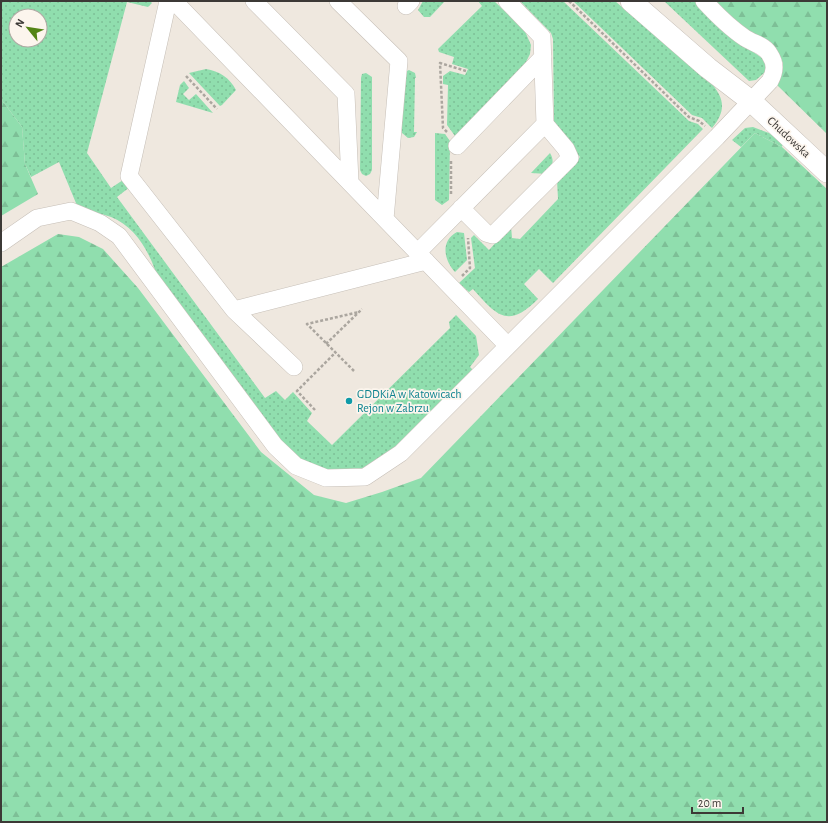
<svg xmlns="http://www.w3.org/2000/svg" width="828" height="823" font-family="'Alegreya Sans',sans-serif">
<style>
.grass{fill:url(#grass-dots);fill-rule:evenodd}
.forest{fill:url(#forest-firs)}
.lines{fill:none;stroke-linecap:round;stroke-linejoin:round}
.minor-casing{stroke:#c6bfb7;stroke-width:18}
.major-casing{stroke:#c6bfb7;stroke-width:22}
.path{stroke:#aba69f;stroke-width:2.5;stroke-dasharray:3 2;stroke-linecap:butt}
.minor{stroke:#fff;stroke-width:17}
.major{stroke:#fff;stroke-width:21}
.culture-dot{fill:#0f9aa8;stroke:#fcf5ed;stroke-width:1.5}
.labels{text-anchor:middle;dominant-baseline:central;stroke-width:3.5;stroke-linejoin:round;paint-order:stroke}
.street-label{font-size:12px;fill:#3c3936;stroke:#fcf5ed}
.culture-label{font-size:12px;fill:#0d838f;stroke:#fcf5ed;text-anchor:start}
</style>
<defs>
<pattern id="grass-dots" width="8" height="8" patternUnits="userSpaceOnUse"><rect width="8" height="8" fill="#90deae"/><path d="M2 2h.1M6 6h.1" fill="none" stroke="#7dbf96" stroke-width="1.8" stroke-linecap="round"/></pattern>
<pattern id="forest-firs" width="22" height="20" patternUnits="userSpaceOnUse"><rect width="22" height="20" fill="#90deae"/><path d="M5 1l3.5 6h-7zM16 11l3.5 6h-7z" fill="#7dbf96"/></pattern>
</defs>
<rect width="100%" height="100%" fill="#efe8df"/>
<!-- grass -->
<path class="grass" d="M 1,1 L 150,1 L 152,3 L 148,7 L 127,2 L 87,153 L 111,188 L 129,176 L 135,183 L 117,197 L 265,398 L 276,391 L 285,400 L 293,392 L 312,413 L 307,421 L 332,445 L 450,328 L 449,322 L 456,315 L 476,336 L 479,355 L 470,367 L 474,371 L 396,450 L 362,469 L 324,471 L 292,456 L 160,286 C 153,259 139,228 111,217 C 101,213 89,212 78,208 L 59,162 L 31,177 L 25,164 L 22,127 L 1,99 ZM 16,16 L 40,16 L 40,40 L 16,40 Z
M 423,1 L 445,1 L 430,17 L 424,17 L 418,10 Z
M 478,1 L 494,1 L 524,29 L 531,45 L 530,54 L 522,70 L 455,136 L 447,125 L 448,85 L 443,84 L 443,76 L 450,71 L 465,75 L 468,69 L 452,64 L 454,57 L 439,52 L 438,49 L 482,6 Z
M 520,1 L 563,1 L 689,121 L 698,124 L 703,129 L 553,283 L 539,269 L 524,284 L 538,299 C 508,329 497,316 473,289 L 469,292 L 459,283 L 475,268 L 471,238 L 474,235 L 489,250 L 511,226 L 512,238 L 520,239 L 558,199 L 557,180 L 580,157 L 557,133 L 554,125 L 553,39 L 551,33 Z
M 573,1 L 615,1 L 711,83 C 725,99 726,111 712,128 L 702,118 L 692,115 Z
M 664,1 L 698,1 L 740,43 L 762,58 L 766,64 L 765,72 L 756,80 L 749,81 Z
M 206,69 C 219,71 230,78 236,90 L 222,105 L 220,106 L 189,73 Z
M 409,70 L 415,73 L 416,78 L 415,78 L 414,132 L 417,132 L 414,137 L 408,138 L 402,133 L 402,76 L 405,72 Z
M 366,73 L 372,77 L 372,170 L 370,174 L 366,176 L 362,174 L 360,170 L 361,78 L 362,74 Z
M 184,81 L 189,88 L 183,94 L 189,100 L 196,94 L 213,113 L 176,102 L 180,85 Z
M 753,127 L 769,133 L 783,143 L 782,147 L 755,133 L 741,147 L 732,140 L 745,128 Z
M 435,133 L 445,134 L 450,141 L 449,200 L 442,205 L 435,200 Z
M 550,153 C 555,161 552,167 548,174 L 531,173 Z
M 457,232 L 464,233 L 467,260 L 455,272 C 444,260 440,241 457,232 Z"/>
<!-- forest -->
<path class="forest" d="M 711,1 L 827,1 L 827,134 L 777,85 L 783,63 L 778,54 Z
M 1,99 L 22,127 L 25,164 L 38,194 L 1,216 Z
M 755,133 L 782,147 L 827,189 L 827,822 L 1,822 L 1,267 L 58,234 L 79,237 L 103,249 L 138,288 L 261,452 L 314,495 L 346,503 L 382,492 L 421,478 Z"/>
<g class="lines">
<!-- minor casing -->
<g class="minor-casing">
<path id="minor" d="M 168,1 L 129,176 L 234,310 L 426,261
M 174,1 L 508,346
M 254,1 L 346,94 L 350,182
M 338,1 L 399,61 L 385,219
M 406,6 L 411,1
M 457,146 L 543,57
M 461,208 L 486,233 L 493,235 L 570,158 L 566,149 L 545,124
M 1,243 L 37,218 L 71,211 L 100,223 L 119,236 L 275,446 L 296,466 L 326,478 L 365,477 L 401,453 L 717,137 L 770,81 C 775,72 776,64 770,55 C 765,45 754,44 745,38 C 730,28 716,14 704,1
M 418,252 L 545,124 L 542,37 L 507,1
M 234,310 L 294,367"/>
</g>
<!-- major casing -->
<g class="major-casing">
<path id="major" d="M 631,1 L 708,68 L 751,101 L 827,172"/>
</g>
<!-- path -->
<path class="path" d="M 569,1 L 689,117 L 699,121 L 705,126
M 186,76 L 217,109
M 447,132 L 443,128 L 440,63 L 466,71
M 451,194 L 451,161
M 462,276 L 470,268 L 468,238
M 326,344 L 362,309
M 354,371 L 307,324 L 359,312
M 315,410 L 297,391 L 335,353"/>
<!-- minor -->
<use href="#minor" class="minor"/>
<!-- major -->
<use href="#major" class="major"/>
</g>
<!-- markers -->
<circle class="culture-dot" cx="349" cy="401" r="4"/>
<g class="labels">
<!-- street labels -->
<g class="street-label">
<text transform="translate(789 137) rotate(43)">Chudowska</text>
</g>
<!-- culture labels -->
<g class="culture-label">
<text x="357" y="394">GDDKiA w Katowicach<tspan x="357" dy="14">Rejon w Zabrzu</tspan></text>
</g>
</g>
<!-- border -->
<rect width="828" height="823" fill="none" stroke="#3c3936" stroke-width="4"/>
<!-- north arrow -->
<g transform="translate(28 28) rotate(300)"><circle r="19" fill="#fcf5ed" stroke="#afaaa4"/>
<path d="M0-3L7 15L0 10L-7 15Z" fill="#548415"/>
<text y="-6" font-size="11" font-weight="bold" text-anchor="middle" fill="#3c3936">N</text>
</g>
<!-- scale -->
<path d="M692 807v6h51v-6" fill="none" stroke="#3c3936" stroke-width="2"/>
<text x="698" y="807" font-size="12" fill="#3c3936" stroke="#fcf5ed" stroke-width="3" paint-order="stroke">20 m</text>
</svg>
